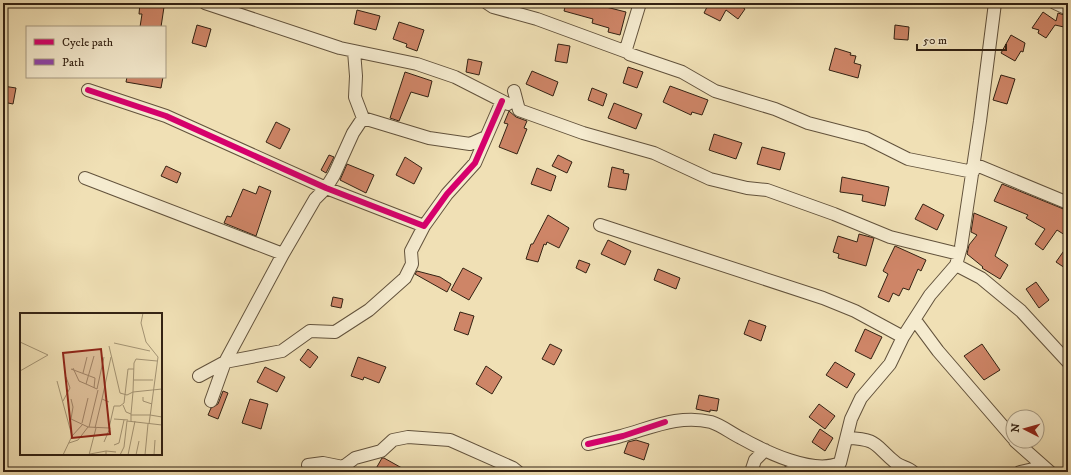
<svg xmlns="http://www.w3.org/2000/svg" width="1071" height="475" font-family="'IM FELL DW Pica',serif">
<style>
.building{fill:#ce8567;stroke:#332213}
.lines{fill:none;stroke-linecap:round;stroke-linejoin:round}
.minor-casing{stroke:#62523c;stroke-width:14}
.minor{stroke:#f5ebcf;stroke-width:12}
.quiet{stroke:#8e44ad;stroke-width:5;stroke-dasharray:10 5;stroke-linecap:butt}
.cycleway-casing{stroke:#f5ebcf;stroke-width:8}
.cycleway{stroke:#d6006c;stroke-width:6}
.inset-road{fill:none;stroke:#a49474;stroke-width:1}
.view{fill:#8f2418;fill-opacity:0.15;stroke:#8f2418;stroke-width:2}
.inset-edge{fill:none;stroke:#332213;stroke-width:2}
</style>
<rect width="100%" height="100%" fill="#f0e0b5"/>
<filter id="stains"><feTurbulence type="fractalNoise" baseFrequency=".005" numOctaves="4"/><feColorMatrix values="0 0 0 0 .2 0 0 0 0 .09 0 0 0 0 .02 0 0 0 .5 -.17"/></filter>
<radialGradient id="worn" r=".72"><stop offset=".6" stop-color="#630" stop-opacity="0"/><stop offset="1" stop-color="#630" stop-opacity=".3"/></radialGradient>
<!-- building -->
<path class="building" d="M 140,3 L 164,7 L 161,27 L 140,27 L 142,14 L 139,14 Z
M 566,3 L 590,3 L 626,12 L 620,35 L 608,32 L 609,28 L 592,23 L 593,19 L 564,11 Z
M 709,3 L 737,3 L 745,9 L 738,19 L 726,10 L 720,21 L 704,13 Z
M 357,10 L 380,16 L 376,30 L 354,24 Z
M 1043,12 L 1056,21 L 1058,13 L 1067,16 L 1064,27 L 1055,25 L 1046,38 L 1038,33 L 1039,30 L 1032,28 Z
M 399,22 L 424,30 L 417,51 L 406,47 L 407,44 L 393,39 Z
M 197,25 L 211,29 L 206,47 L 192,43 Z
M 895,25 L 909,27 L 908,40 L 894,39 Z
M 1011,35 L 1025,43 L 1023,52 L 1021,51 L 1015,61 L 1001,53 Z
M 558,44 L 570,46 L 567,63 L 555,61 Z
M 835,48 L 851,53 L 850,55 L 856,56 L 854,63 L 861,65 L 858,78 L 829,70 Z
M 468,59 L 482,62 L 479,75 L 466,72 Z
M 628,67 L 643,72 L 637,88 L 623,83 Z
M 532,71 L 558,82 L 553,96 L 526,84 Z
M 405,72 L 432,81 L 428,97 L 411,92 L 399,121 L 390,118 Z
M 1001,75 L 1015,79 L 1007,104 L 993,100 Z
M 127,77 L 163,77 L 161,88 L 126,82 Z
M 3,86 L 16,88 L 13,104 L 3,102 Z
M 670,86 L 708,100 L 702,115 L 692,112 L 691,115 L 663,102 Z
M 592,88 L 607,94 L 603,106 L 588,100 Z
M 614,103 L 642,114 L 636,129 L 608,118 Z
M 509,111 L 516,117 L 527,121 L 524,128 L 527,129 L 517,154 L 499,147 L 508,124 L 504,123 Z
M 276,122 L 290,129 L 280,149 L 266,142 Z
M 714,134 L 742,143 L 736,159 L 709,150 Z
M 762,147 L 785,153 L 780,170 L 757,164 Z
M 329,155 L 334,157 L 326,173 L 321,170 Z
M 558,155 L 572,162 L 567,173 L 552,166 Z
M 405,157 L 422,168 L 414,184 L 396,175 Z
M 347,164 L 374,175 L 366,193 L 340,180 Z
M 166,166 L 181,173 L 177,183 L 161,176 Z
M 612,167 L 624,170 L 623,173 L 629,174 L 626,190 L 608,187 Z
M 537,168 L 556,176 L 551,191 L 531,184 Z
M 842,177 L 889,187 L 885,206 L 862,201 L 863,195 L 840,192 Z
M 1002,184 L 1066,210 L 1064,213 L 1068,216 L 1068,237 L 1057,230 L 1043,250 L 1035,244 L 1045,229 L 1026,218 L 1028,215 L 994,201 Z
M 259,186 L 271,191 L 256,236 L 224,223 L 227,216 L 231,217 L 243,189 L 256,194 Z
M 923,204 L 944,215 L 937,230 L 915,219 Z
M 974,213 L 1007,227 L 995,256 L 1008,265 L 1000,279 L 982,268 L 983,267 L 967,254 L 969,245 L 977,235 L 971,232 Z
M 548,215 L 569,228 L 559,248 L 547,242 L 546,245 L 544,244 L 538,262 L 526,259 L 531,244 L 533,244 Z
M 859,234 L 874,238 L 866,266 L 838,258 L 839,254 L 833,252 L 838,236 L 857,242 Z
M 608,240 L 631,251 L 625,265 L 601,254 Z
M 1068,245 L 1068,270 L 1056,262 Z
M 895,246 L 926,260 L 921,271 L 918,269 L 909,290 L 903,288 L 899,296 L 893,293 L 889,302 L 878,297 L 888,274 L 883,271 Z
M 579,260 L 590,264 L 586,273 L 576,268 Z
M 463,268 L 482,278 L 469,300 L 451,290 Z
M 658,269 L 680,278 L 676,289 L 654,280 Z
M 417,271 L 440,277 L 451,284 L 447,292 L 415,274 Z
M 1036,282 L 1049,300 L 1039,308 L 1026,289 Z
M 333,297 L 343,299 L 341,308 L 331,306 Z
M 460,312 L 474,316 L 468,335 L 454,330 Z
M 749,320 L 766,326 L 761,341 L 744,334 Z
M 865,329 L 882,337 L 871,359 L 855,351 Z
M 550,344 L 562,350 L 554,365 L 542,359 Z
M 982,344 L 1000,370 L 984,380 L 964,356 Z
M 308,349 L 318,357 L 310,368 L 300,360 Z
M 358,357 L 386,367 L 379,383 L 364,377 L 363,380 L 351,376 Z
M 835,362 L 855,374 L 847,388 L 826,375 Z
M 486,366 L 502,377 L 492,394 L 476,384 Z
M 265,367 L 285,377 L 277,392 L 257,382 Z
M 223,391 L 228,393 L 218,419 L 208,415 L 211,408 L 218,404 Z
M 699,395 L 719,399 L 717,411 L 710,410 L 710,412 L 696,409 Z
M 250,399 L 268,404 L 261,429 L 242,423 Z
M 819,404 L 835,416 L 825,429 L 809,417 Z
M 820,429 L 833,438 L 825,451 L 812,442 Z
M 636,440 L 649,444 L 644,460 L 624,453 L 628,442 Z
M 382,458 L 384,458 L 409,472 L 374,472 Z"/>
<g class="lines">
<!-- minor casing -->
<g class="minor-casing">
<path id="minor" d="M 205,3 L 340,48 L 417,64 L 455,77 L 508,104
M 487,3 L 493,7 L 537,19 L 627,52
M 640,3 L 626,49 L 629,54 L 682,72 L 715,91 L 775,109 L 808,123 L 866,138 L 908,159 L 973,172
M 1055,3 L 1068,9
M 354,51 L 356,76 L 355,97 L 363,118
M 88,90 L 166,116 L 326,188 L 424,226 L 447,194 L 475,163 L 502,101
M 514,91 L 519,110 L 583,133 L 654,153 L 710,179 L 747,188 L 767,190 L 834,214 L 890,237 L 959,254
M 974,164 L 1068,203
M 85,178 L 283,254
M 600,225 L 823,298 L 855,311 L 903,337
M 956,265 L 981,278 L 1021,311 L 1068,362
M 915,320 L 938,351 L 1013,438
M 199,376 L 225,362 L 282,351 L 310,331 L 335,332 L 369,310 L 405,278 L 412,264 L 411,251 L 424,226
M 211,401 L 225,362 L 283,254 L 315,199 L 326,188 L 334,175 L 353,133 L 363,118 L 429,138 L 470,144 L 486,137
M 847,438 C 879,439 874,445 896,463 C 901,467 908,467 913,472
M 1015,441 L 1050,472
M 588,444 C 599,441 611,439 621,436 C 651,428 679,414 711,422 C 721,425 731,433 741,438 C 766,452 813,475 840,463 L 851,419 L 861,398 L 890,364 L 903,337 L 930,295 L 956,265 L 961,247 L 980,121 L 995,3
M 308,465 L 323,463 L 343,467 L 355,458 L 381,451 L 393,440 L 408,437 L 450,440 L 513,468 L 518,472
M 751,472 L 755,460 L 765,450
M 789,472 L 805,467
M 1020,472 L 1042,467"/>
</g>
<!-- minor -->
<use href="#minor" class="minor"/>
<!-- quiet -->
<path class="quiet" d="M 1028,470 L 1028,472"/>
<!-- cycleway casing -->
<g class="cycleway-casing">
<path id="cycleway" d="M 88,90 L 166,116 L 326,188 L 424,226 L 447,194 L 475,163 L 502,101
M 588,444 L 623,436 L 665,422"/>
</g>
<!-- cycleway -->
<use href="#cycleway" class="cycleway"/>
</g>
<!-- overview -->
<g transform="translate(20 313)">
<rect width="142" height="142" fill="#f0e0b5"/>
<path class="inset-road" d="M 123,0 L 121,10 L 126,29 L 138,44 L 129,111M 0,29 L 28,42 L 0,58M 94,30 L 130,38M 89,33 L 100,80 L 107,82 L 113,79M 74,43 L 66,71 L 77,76M 53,55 L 59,68 L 66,71M 51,56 L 75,65 L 74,75M 63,60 L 67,44M 114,67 L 133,67M 37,68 L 52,123M 77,76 L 84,44M 113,79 L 114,50 L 116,46 L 137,48M 123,84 L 123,88 L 132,91M 51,86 L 53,94 L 51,106 L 68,114 L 89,115 L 94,93 L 100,93 L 104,90 L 108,56 L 114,56M 82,86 L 91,44M 43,88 L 50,75 L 46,64M 103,92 L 106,99 L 111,101 L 111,108M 111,101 L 113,79 L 142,76M 111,102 L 130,102M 130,102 L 142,104M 94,106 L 108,107M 62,110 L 68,85M 69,114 L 78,77M 75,115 L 82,86 L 89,89M 84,129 L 90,115M 49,130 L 58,127 L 68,114M 94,132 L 99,130 L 104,107M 70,141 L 86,138M 43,142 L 52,123 L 63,111M 69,142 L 76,115M 86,142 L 86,138 L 96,139M 100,142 L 104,134 L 107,108 L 142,112M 108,142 L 115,108M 116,142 L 119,128M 125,142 L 128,111M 134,142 L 135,127"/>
<path class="view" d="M 81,36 L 90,121 L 52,125 L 43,40 Z"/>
<rect width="142" height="142" class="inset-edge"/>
</g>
<!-- margin -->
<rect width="1071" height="475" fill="none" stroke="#f0e0b5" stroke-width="16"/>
<rect x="4" y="4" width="1063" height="467" fill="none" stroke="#332213" stroke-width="2"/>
<rect x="8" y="8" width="1055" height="459" fill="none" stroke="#332213"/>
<!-- legend -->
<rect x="26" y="26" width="140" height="52" fill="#f5ebcf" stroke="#a79b84"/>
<rect x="34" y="39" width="20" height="6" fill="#d6006c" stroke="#a79b84"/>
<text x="62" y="46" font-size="12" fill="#332213">Cycle path</text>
<rect x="34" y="59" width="20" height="6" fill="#8e44ad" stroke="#a79b84"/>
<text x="62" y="66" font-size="12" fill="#332213">Path</text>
<!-- north arrow -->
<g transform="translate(1025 429) rotate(276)"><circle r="19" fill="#f5ebcf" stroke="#a79b84"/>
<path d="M0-3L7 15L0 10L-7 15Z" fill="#8f2418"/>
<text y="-6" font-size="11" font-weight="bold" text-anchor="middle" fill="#332213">N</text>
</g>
<!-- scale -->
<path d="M917 44v6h89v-6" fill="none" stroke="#332213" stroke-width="2"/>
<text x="923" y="44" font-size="12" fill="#332213" stroke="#f5ebcf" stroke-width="3" paint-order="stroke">50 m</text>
<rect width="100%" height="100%" filter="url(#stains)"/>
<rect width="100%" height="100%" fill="url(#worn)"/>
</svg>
